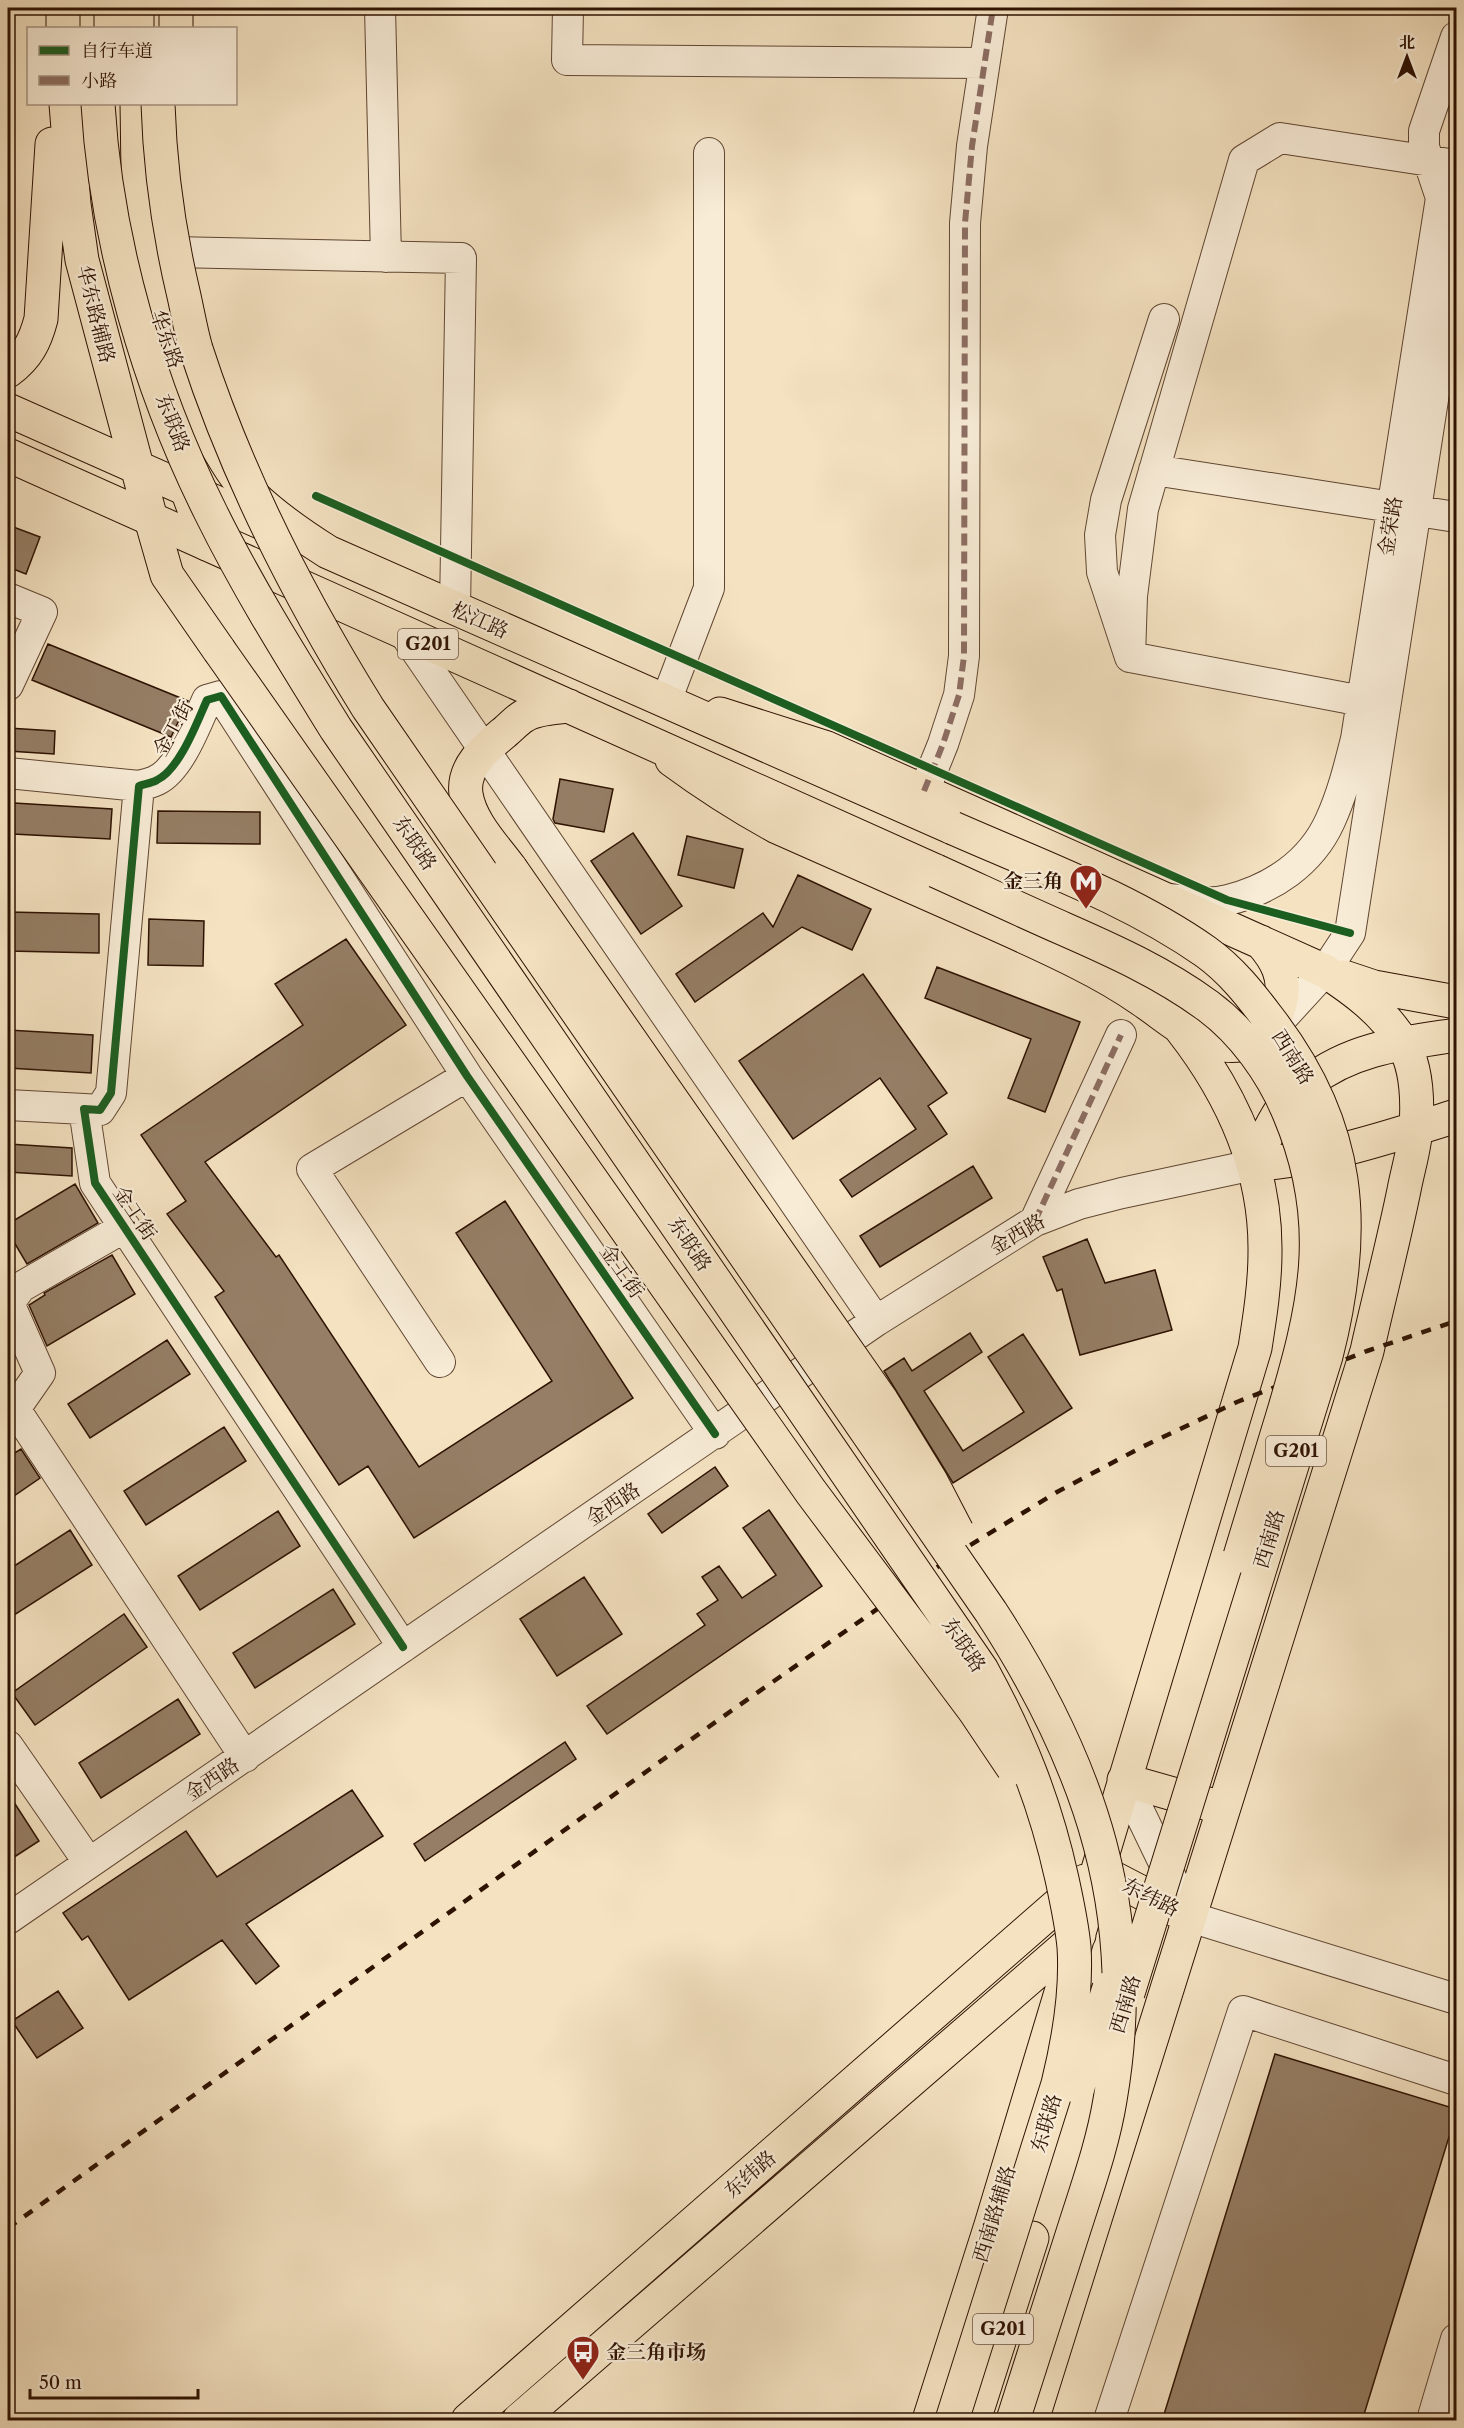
<svg xmlns="http://www.w3.org/2000/svg" width="1464" height="2428" font-family="'Libre Caslon Text','Noto Serif SC',serif">
<style>
.building{fill:#957e65;stroke:#2e1202;stroke-width:1.5}
.lines{fill:none;stroke-linecap:round;stroke-linejoin:round}
.minor-casing{stroke:#604632;stroke-width:32}
.major-casing{stroke:#2e1202;stroke-width:35}
.highway-casing{stroke:#2e1202;stroke-width:35}
.minor{stroke:#f8ecd7;stroke-width:30}
.major{stroke:#f4e2c1;stroke-width:33}
.highway{stroke:#f4e2c1;stroke-width:33}
.rail{stroke:#2e1202;stroke-width:4.5;stroke-dasharray:10 10;stroke-linecap:butt}
.highway-bridge-casing{stroke:#2e1202;stroke-width:35;stroke-linecap:butt}
.highway-bridge{stroke:#f4e2c1;stroke-width:33}
.quiet{stroke:#8d6e63;stroke-width:6;stroke-dasharray:12 6;stroke-linecap:butt}
.cycleway-casing{stroke:#f8ecd7;stroke-width:11}
.cycleway{stroke:#1b5e20;stroke-width:8}
.labels{text-anchor:middle;dominant-baseline:central;stroke-width:4.5;stroke-linejoin:round;paint-order:stroke}
.shield{fill:#f8ecd7;stroke:#6b5342;stroke-width:1.5}
.shield-label{font-size:18px;font-weight:bold;fill:#2e1202}
.street-label{font-size:20px;fill:#2e1202;stroke:#f8ecd7}
.poi-label{font-size:20px;font-weight:bold;fill:#2e1202;stroke:#f8ecd7;text-anchor:end}
</style>
<rect width="100%" height="100%" fill="#f4e2c1"/>
<filter id="stains"><feTurbulence type="fractalNoise" baseFrequency=".00333" numOctaves="4"/><feColorMatrix values="0 0 0 0 .2 0 0 0 0 .09 0 0 0 0 .02 0 0 0 .5 -.17"/></filter>
<radialGradient id="worn" r=".72"><stop offset=".6" stop-color="#630" stop-opacity="0"/><stop offset="1" stop-color="#630" stop-opacity=".3"/></radialGradient>
<!-- building -->
<path class="building" d="M 8,525 L 40,537 L 26,574 L 8,567 Z
M 48,644 L 188,701 L 171,737 L 32,680 Z
M 8,728 L 55,731 L 54,754 L 8,751 Z
M 560,779 L 613,789 L 604,832 L 555,823 L 553,819 Z
M 14,803 L 112,809 L 110,839 L 13,834 Z
M 158,811 L 260,812 L 260,844 L 157,843 Z
M 633,833 L 682,906 L 641,934 L 591,861 Z
M 687,836 L 743,849 L 734,888 L 678,875 Z
M 798,875 L 871,909 L 852,950 L 802,927 L 695,1002 L 676,974 L 763,913 L 773,927 Z
M 8,912 L 99,914 L 99,953 L 8,951 Z
M 149,919 L 204,921 L 203,966 L 148,965 Z
M 346,939 L 406,1025 L 205,1162 L 276,1257 L 279,1255 L 419,1467 L 552,1381 L 456,1233 L 505,1201 L 633,1398 L 414,1538 L 368,1466 L 339,1485 L 215,1297 L 224,1291 L 167,1214 L 186,1201 L 141,1135 L 303,1025 L 275,984 Z
M 937,967 L 1080,1022 L 1045,1112 L 1008,1098 L 1031,1039 L 925,998 Z
M 863,974 L 947,1093 L 928,1106 L 947,1134 L 852,1197 L 840,1180 L 916,1129 L 880,1078 L 793,1139 L 739,1061 Z
M 8,1030 L 93,1035 L 91,1073 L 8,1068 Z
M 8,1144 L 72,1148 L 72,1176 L 8,1172 Z
M 973,1166 L 992,1198 L 880,1267 L 860,1236 Z
M 75,1184 L 98,1223 L 27,1264 L 8,1232 L 8,1224 Z
M 1087,1239 L 1105,1283 L 1155,1270 L 1172,1330 L 1080,1355 L 1062,1289 L 1057,1291 L 1043,1257 Z
M 112,1255 L 135,1294 L 47,1346 L 29,1305 L 45,1295 L 44,1293 Z
M 970,1333 L 982,1352 L 924,1391 L 963,1451 L 1024,1412 L 988,1357 L 1023,1334 L 1072,1408 L 953,1483 L 884,1371 L 904,1358 L 912,1371 Z
M 167,1340 L 190,1374 L 90,1438 L 68,1404 Z
M 224,1427 L 246,1461 L 146,1525 L 124,1491 Z
M 21,1449 L 40,1478 L 8,1500 L 8,1457 Z
M 715,1467 L 728,1486 L 662,1533 L 648,1514 Z
M 769,1510 L 822,1586 L 607,1734 L 587,1706 L 705,1625 L 697,1614 L 718,1600 L 702,1577 L 719,1566 L 742,1598 L 776,1575 L 743,1528 Z
M 278,1511 L 300,1546 L 200,1610 L 178,1576 Z
M 70,1530 L 92,1565 L 8,1619 L 8,1570 Z
M 584,1577 L 622,1634 L 557,1676 L 520,1619 Z
M 333,1589 L 355,1624 L 255,1688 L 233,1653 Z
M 124,1614 L 147,1647 L 35,1725 L 12,1693 Z
M 178,1699 L 200,1734 L 101,1798 L 79,1763 Z
M 565,1742 L 576,1759 L 425,1861 L 414,1844 Z
M 352,1790 L 383,1836 L 246,1924 L 279,1966 L 256,1984 L 222,1940 L 129,2000 L 88,1936 L 82,1940 L 63,1913 L 186,1831 L 217,1877 Z
M 8,1793 L 39,1841 L 8,1861 Z
M 58,1991 L 83,2028 L 37,2058 L 12,2021 Z
M 1275,2054 L 1456,2109 L 1456,2114 L 1362,2421 L 1162,2421 Z"/>
<g class="lines">
<!-- minor casing -->
<g class="minor-casing">
<path id="minor" d="M 380,8 L 386,257
M 568,8 L 567,60 L 984,63
M 172,252 L 461,258 L 455,608
M 1164,319 L 1106,500 L 1100,535 L 1102,572 L 1130,657 L 1362,701
M 1154,470 L 1456,517
M 8,598 L 42,612 L 8,685
M 404,633 L 876,1321
M 1130,657 L 1132,596 L 1143,509 L 1244,160 L 1280,138 L 1456,165
M 666,701 L 709,588 L 709,153
M 8,773 L 139,786
M 924,791 L 943,744 L 959,695 L 964,656 L 965,223 L 972,146 L 993,8
M 1169,899 C 1189,901 1209,905 1228,900 C 1272,889 1311,863 1330,821 C 1342,795 1349,767 1356,739 L 1441,198 L 1424,147 L 1424,131 L 1456,37
M 1271,1030 L 1325,971 L 1350,933 L 1456,252
M 8,1105 L 84,1109
M 1035,1221 L 1121,1035
M 125,1227 L 21,1287 L 9,1303 L 40,1373 L 15,1409 L 245,1757
M 440,1362 L 312,1169 L 467,1076
M 403,1647 L 95,1183 L 84,1109 L 100,1110 L 111,1093 L 139,786 C 145,784 152,783 157,780 C 180,769 197,722 207,700 L 221,696 L 467,1076 L 715,1434
M 8,1746 L 89,1863
M 1124,1780 L 1190,1917 L 1456,1999
M 8,1919 L 876,1321 L 1035,1221 L 1079,1204 L 1122,1193 L 1253,1165
M 1109,2420 L 1243,2011 L 1456,2080
M 1432,2420 L 1456,2339"/>
</g>
<!-- major casing -->
<g class="major-casing">
<path id="major" d="M 63,28 L 63,8
M 176,28 L 176,8
M 66,104 L 74,204 L 82,260 L 151,519
M 8,371 C 27,357 35,342 41,319 L 52,144
M 8,410 L 285,533
M 8,455 L 207,544
M 720,714 L 827,748 L 1325,971 C 1354,990 1383,1011 1402,1042 C 1417,1066 1418,1098 1416,1127 C 1415,1147 1408,1169 1404,1190 C 1393,1244 1379,1297 1367,1351 L 1032,2420
M 672,760 C 706,785 740,807 777,827 C 838,854 899,881 960,908 C 1000,926 1040,943 1079,963 C 1101,974 1122,986 1142,1000 C 1169,1018 1190,1040 1224,1045 C 1257,1049 1275,1028 1281,1000 C 1286,977 1276,959 1261,942
M 1344,977 L 1374,987 L 1456,1002
M 1253,1165 C 1263,1143 1273,1120 1288,1100 C 1293,1093 1302,1088 1309,1082 C 1352,1048 1404,1043 1456,1035
M 1253,1165 C 1323,1159 1389,1137 1456,1116
M 1124,1780 L 1215,1806
M 1098,1870 L 1181,1913
M 468,2420 L 1085,1881
M 519,2420 L 1079,1935
M 929,2420 L 991,2225 L 1255,1348 C 1260,1316 1265,1284 1265,1252 C 1266,1169 1231,1093 1181,1029"/>
</g>
<!-- highway casing -->
<g class="highway-casing">
<path id="highway" d="M 111,28 L 111,8
M 137,28 L 137,8
M 137,104 C 138,153 137,204 144,253 C 153,316 176,377 208,431 C 221,453 234,478 252,495 C 275,517 301,535 328,552 L 953,828
M 187,490 L 207,544 L 936,871
M 151,519 L 167,575 L 219,650
M 511,869 C 495,847 470,822 466,794 C 462,766 487,747 506,731 C 512,726 517,720 524,716 C 536,708 554,708 569,706
M 974,2420 L 1032,2238"/>
</g>
<!-- minor -->
<use href="#minor" class="minor"/>
<!-- major -->
<use href="#major" class="major"/>
<!-- highway -->
<use href="#highway" class="highway"/>
<!-- rail -->
<path class="rail" d="M 8,2228 L 731,1711 L 959,1552 L 1057,1492 L 1142,1447 L 1237,1402 L 1367,1351 L 1456,1321"/>
<!-- highway-bridge casing -->
<g class="highway-bridge-casing">
<path id="highway-bridge" d="M 98,104 C 106,242 149,389 211,513 C 248,588 292,658 336,729 L 982,1670 C 1020,1740 1045,1802 1062,1879 C 1067,1902 1072,1925 1074,1947 C 1077,1993 1069,2039 1058,2084 L 952,2420
M 158,104 C 160,169 169,233 184,296 C 188,314 191,332 196,349 C 237,476 298,595 368,708 L 991,1612 C 1091,1766 1142,1915 1110,2100 C 1103,2143 1088,2185 1075,2226 C 1054,2291 1034,2356 1013,2420
M 219,650 L 811,1492 L 974,1710 L 1013,1768
M 953,828 C 1039,866 1129,898 1206,952 C 1231,970 1250,994 1268,1018 C 1352,1126 1359,1227 1326,1356 L 1128,1993
M 511,869 L 882,1401 L 931,1481 L 957,1531
M 936,871 C 978,890 1021,910 1064,929 C 1114,951 1163,973 1208,1006 C 1243,1032 1272,1072 1289,1113 C 1336,1224 1315,1308 1282,1418 C 1268,1464 1254,1510 1240,1556
M 1078,2087 L 1109,1988"/>
</g>
<!-- highway-bridge -->
<use href="#highway-bridge" class="highway-bridge"/>
<!-- quiet -->
<path class="quiet" d="M 924,791 L 943,744 L 959,695 L 964,656 L 965,223 L 972,146 L 993,8
M 1035,1221 L 1121,1035"/>
<!-- cycleway casing -->
<g class="cycleway-casing">
<path id="cycleway" d="M 316,496 L 1227,900 L 1350,933
M 403,1647 L 95,1183 L 84,1109 L 100,1110 L 111,1093 L 139,786 C 145,784 152,783 157,780 C 180,769 197,722 207,700 L 221,696 L 467,1076 L 715,1434"/>
</g>
<!-- cycleway -->
<use href="#cycleway" class="cycleway"/>
</g>
<!-- icons -->
<defs>
<g id="metro-pin" transform="scale(1.725)"><path d="M0 17L-7.5 6A9.5 9.5 0 1 1 7.5 6Z" fill="#8f2418" stroke="#f8ecd7"/><path d="M-5.5 5V-5H-3L0 0L3-5H5.5V5H3V-.5L0 4L-3-.5V5Z" fill="#fff"/></g>
<g id="bus-pin" transform="scale(1.725)"><path d="M0 17L-7.5 6A9.5 9.5 0 1 1 7.5 6Z" fill="#8f2418" stroke="#f8ecd7"/><path d="M-5-6H5V4H4V6H2V4H-2V6H-4V4H-5ZM-3.5-4V0h7V-4ZM-3.5 1.2v1.5H-2V1.2ZM2 1.2v1.5H3.5V1.2Z" fill="#fff"/></g>
</defs>
<g fill-rule="evenodd">
<use href="#metro-pin" x="1086" y="881"/>
<use href="#bus-pin" x="583" y="2352"/>
</g>
<g class="labels">
<!-- shield labels -->
<g class="shield">
<rect x="398" y="629" width="60" height="30" rx="4.5"/>
<rect x="1266" y="1436" width="60" height="30" rx="4.5"/>
<rect x="973" y="2314" width="60" height="30" rx="4.5"/>
</g>
<g class="shield-label">
<text x="428" y="644">G201</text>
<text x="1296" y="1451">G201</text>
<text x="1003" y="2329">G201</text>
</g>
<!-- street labels -->
<g class="street-label">
<text transform="translate(96 314) rotate(76)">华东路辅路</text>
<text transform="translate(167 339) rotate(71)">华东路</text>
<text transform="translate(173 423) rotate(69)">东联路</text>
<text transform="translate(1390 526) rotate(-81)">金荣路</text>
<text transform="translate(480 620) rotate(24)">松江路</text>
<text transform="translate(173 728) rotate(-61)">金工街</text>
<text transform="translate(415 843) rotate(56)">东联路</text>
<text transform="translate(1293 1057) rotate(58)">西南路</text>
<text transform="translate(135 1213) rotate(56)">金工街</text>
<text transform="translate(1017 1234) rotate(-30)">金西路</text>
<text transform="translate(690 1244) rotate(56)">东联路</text>
<text transform="translate(622 1271) rotate(55)">金工街</text>
<text transform="translate(613 1504) rotate(-34)">金西路</text>
<text transform="translate(1269 1539) rotate(-73)">西南路</text>
<text transform="translate(964 1645) rotate(56)">东联路</text>
<text transform="translate(212 1779) rotate(-34)">金西路</text>
<text transform="translate(1151 1897) rotate(27)">东纬路</text>
<text transform="translate(1125 2004) rotate(-73)">西南路</text>
<text transform="translate(1046 2123) rotate(-73)">东联路</text>
<text transform="translate(750 2174) rotate(-41)">东纬路</text>
<text transform="translate(994 2214) rotate(-73)">西南路辅路</text>
</g>
<!-- poi labels -->
<g class="poi-label">
<text x="1063" y="881">金三角</text>
<text x="606" y="2352" text-anchor="start">金三角市场</text>
</g>
</g>
<!-- margin -->
<rect width="1464" height="2428" fill="none" stroke="#f4e2c1" stroke-width="30"/>
<rect x="9" y="9" width="1446" height="2410" fill="none" stroke="#2e1202" stroke-width="3"/>
<rect x="15" y="15" width="1434" height="2398" fill="none" stroke="#2e1202" stroke-width="1.5"/>
<!-- legend -->
<rect x="27" y="27" width="210" height="78" fill="#f8ecd7" stroke="#a79582" stroke-width="1.5"/>
<rect x="39" y="46" width="30" height="9" fill="#1b5e20" stroke="#a79582" stroke-width="1.5"/>
<text x="81" y="57" font-size="18" fill="#2e1202">自行车道</text>
<rect x="39" y="76" width="30" height="9" fill="#8d6e63" stroke="#a79582" stroke-width="1.5"/>
<text x="81" y="87" font-size="18" fill="#2e1202">小路</text>
<!-- north arrow -->
<g transform="translate(1407 57)" stroke="#f8ecd7" stroke-width="4.5" paint-order="stroke">
<path d="M0-4.5L10 22L0 15L-10 22Z" fill="#2e1202"/>
<text y="-9" font-size="16" font-weight="bold" text-anchor="middle" fill="#2e1202">北</text>
</g>
<!-- scale -->
<path d="M30 2389v9h168v-9" fill="none" stroke="#2e1202" stroke-width="3"/>
<text x="39" y="2389" font-size="18" fill="#2e1202" stroke="#f8ecd7" stroke-width="4.5" paint-order="stroke">50 m</text>
<rect width="100%" height="100%" filter="url(#stains)"/>
<rect width="100%" height="100%" fill="url(#worn)"/>
</svg>
